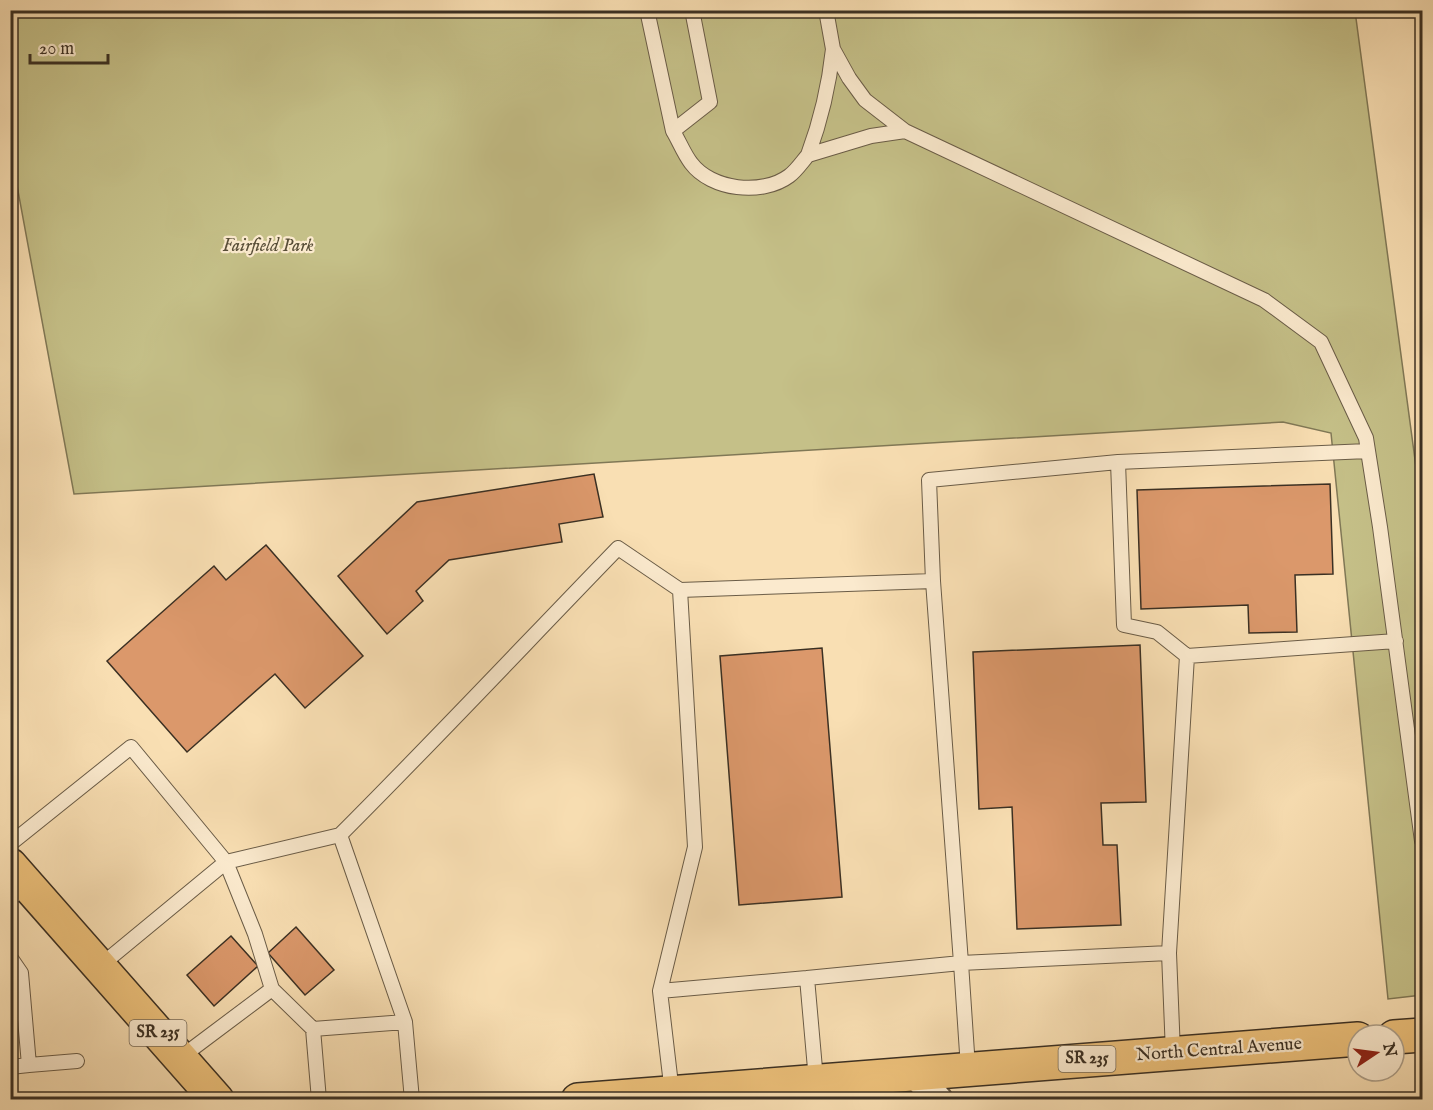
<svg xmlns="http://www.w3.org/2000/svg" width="1433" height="1110" font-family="'IM FELL English',serif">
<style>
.green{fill:#c5c088;stroke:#807856;stroke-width:1.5}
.building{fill:#db986b;stroke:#3b3023;stroke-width:1.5}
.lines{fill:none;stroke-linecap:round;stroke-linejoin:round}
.service-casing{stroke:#6a5c47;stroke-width:16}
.minor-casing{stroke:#6a5c47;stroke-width:32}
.primary-casing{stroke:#3b3023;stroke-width:36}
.service{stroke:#fbeace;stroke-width:14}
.minor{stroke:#fbeace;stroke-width:28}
.primary{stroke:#ecc07a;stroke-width:33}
.labels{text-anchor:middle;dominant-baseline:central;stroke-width:4.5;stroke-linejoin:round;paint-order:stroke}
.shield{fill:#fbeace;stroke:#756856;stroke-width:1.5}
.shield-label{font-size:16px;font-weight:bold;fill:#3b3023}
.park-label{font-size:18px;font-style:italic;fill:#574d37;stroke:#fbeace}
.street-label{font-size:18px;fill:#3b3023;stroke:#fbeace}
</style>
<rect width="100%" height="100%" fill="#f9dfb3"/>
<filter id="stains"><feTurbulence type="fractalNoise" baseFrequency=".00333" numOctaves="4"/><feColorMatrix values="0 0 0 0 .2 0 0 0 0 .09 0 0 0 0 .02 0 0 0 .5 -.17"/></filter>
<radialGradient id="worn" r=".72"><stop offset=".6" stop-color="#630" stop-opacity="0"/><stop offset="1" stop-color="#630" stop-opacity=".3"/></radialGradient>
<!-- green -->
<path class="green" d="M 10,11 L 1355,11 L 1422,512 L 1422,995 L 1388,999 L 1331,433 L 1283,422 L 74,494 L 11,153 Z"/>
<!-- building -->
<path class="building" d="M 594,474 L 603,517 L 559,524 L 562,542 L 449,560 L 416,591 L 423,601 L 387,634 L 338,576 L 417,502 Z
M 1330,484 L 1333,574 L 1295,575 L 1297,632 L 1249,633 L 1248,605 L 1141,609 L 1137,490 Z
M 266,545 L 363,656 L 305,708 L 275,674 L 187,752 L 107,661 L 214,566 L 226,580 Z
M 1140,645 L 1146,802 L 1101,803 L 1103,845 L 1117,845 L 1121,925 L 1017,929 L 1012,807 L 979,809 L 973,652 Z
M 822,648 L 842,897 L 739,905 L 720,656 Z
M 296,927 L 334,970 L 305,995 L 268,953 Z
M 231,936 L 258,966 L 214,1006 L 187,975 Z"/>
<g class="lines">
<!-- service casing -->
<g class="service-casing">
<path id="service" d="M 647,10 L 673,131 L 710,102 L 692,10
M 826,10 L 833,49 L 849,78 L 865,100 L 905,131 L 1264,300 L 1321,342 L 1366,438 L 1380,527 L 1422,841
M 833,49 C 829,86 821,120 808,155 L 871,136 L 905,131
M 673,131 C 679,141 684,154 691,163 C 711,190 762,196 789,176 C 796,171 802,162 808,155
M 1368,451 L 1118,462 L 1124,625 L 1157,632 L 1187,656 L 1396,641
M 933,581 L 929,480 L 1118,462
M 340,835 C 434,741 525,644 618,548 L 680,590
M 10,844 L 131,747 L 226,862 L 100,966
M 10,900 L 26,882
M 1169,953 L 1187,656
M 10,957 L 21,973 L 29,1065 L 10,1067
M 272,989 L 313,1029
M 660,991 L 807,978 L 816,1080
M 180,1058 L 272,989 L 255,934 L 226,862 L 340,835 L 405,1022
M 29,1065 L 77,1061
M 968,1068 L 961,963 L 1169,953 L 1173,1053
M 672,1093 L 660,991 L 695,847 L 680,590 L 933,581 L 961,963 L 807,978
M 319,1100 L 313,1029 L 405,1022 L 412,1100"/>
</g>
<!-- minor casing -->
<g class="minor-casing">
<path id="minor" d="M 914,1072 L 938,1100"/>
</g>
<!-- primary casing -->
<g class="primary-casing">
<path id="primary" d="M 10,865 L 217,1100
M 1394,1037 L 1422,1035
M 578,1100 L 1358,1039"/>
</g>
<!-- service -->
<use href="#service" class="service"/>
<!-- minor -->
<use href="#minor" class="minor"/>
<!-- primary -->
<use href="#primary" class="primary"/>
</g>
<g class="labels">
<!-- shield labels -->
<g class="shield">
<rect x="129.5" y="1020" width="57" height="26" rx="4.5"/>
<rect x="1058.5" y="1046" width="57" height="26" rx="4.5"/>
</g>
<g class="shield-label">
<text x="158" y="1033">SR 235</text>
<text x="1087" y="1059">SR 235</text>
</g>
<!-- park labels -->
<g class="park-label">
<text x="268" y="246">Fairfield Park</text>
</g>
<!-- street labels -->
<g class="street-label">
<text transform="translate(1219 1050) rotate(-4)">North Central Avenue</text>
</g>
</g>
<!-- margin -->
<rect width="1433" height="1110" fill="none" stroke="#f9dfb3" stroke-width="36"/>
<rect x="12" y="12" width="1409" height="1086" fill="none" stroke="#3b3023" stroke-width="3"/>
<rect x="18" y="18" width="1397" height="1074" fill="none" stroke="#3b3023" stroke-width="1.5"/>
<!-- north arrow -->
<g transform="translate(1376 1053) rotate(77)"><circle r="28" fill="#fbeace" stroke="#aea08a" stroke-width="1.5"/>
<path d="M0-4.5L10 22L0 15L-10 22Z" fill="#8f2418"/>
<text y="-9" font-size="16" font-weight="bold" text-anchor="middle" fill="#3b3023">N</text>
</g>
<!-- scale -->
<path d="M30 54v9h78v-9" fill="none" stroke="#3b3023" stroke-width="3"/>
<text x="39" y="54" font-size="18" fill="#3b3023" stroke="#fbeace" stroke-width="4.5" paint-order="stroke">20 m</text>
<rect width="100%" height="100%" filter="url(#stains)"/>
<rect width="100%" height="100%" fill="url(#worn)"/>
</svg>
